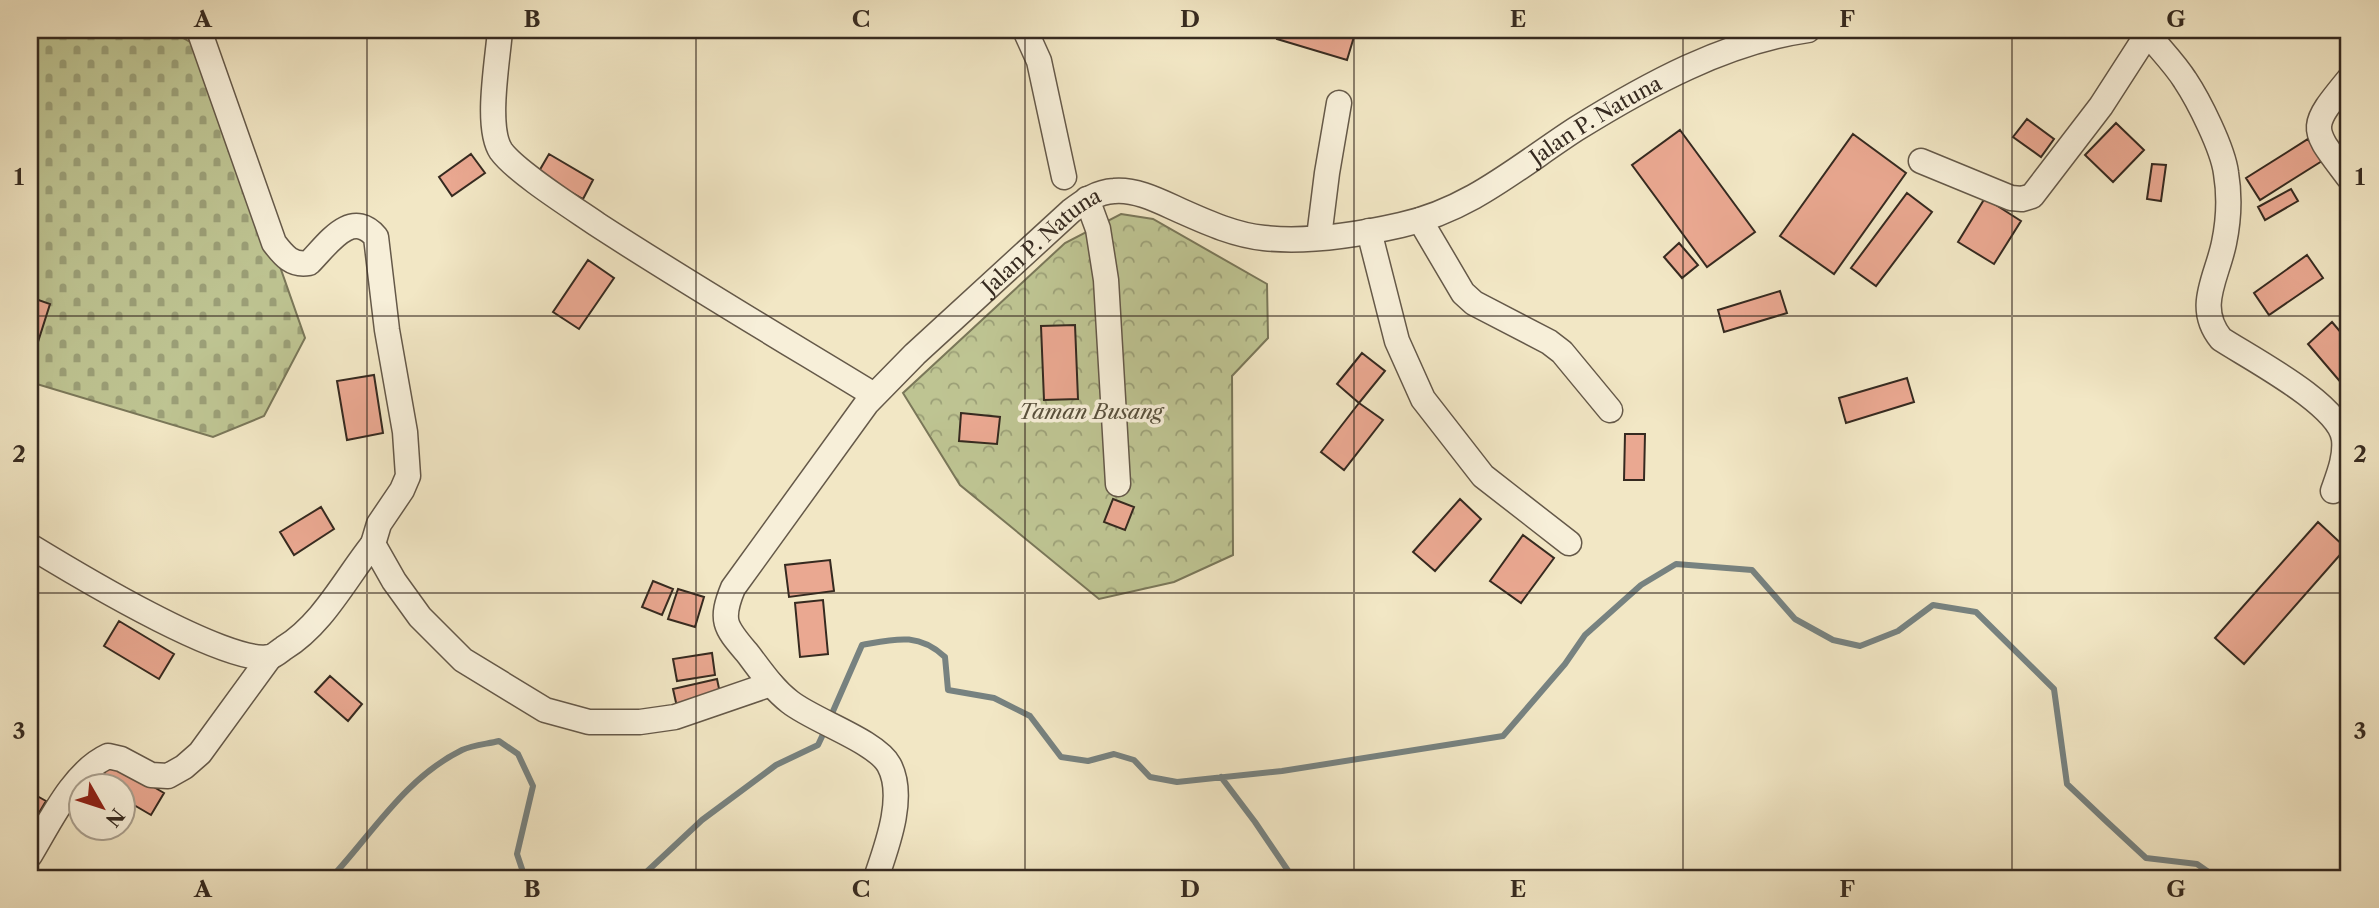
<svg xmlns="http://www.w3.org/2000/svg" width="2379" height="908" font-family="'Libre Caslon Text',serif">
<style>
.cemetery{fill:url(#cemetery-stones);stroke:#7a7759;stroke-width:2}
.park{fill:url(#park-crowns);stroke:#7a7759;stroke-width:2}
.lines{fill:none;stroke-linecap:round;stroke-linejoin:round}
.stream{stroke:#778280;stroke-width:6}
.building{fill:#eaa891;stroke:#362a20;stroke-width:2}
.minor-casing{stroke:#655949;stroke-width:27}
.minor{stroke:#f7efd9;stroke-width:24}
.grid{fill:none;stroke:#362a20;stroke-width:2;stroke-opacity:0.55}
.labels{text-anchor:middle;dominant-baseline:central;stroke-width:7;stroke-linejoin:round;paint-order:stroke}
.street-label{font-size:21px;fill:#362a20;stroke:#f7efd9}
.park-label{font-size:21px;font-style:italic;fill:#58503c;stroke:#f7efd9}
.neatline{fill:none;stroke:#362a20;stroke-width:2.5}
.grid-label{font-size:23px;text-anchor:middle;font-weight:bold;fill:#362a20}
</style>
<defs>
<pattern id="cemetery-stones" width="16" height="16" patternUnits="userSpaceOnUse" patternTransform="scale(1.75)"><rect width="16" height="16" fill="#bec492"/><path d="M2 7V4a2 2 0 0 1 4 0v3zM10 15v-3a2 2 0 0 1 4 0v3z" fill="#9b9f77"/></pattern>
<pattern id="park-crowns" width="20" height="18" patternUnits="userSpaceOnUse" patternTransform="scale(1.75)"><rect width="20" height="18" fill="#bec492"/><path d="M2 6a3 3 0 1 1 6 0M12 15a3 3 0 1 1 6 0" fill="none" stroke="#9b9f77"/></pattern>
</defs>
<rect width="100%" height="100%" fill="#f2e7c5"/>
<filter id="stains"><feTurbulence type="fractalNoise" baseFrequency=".00286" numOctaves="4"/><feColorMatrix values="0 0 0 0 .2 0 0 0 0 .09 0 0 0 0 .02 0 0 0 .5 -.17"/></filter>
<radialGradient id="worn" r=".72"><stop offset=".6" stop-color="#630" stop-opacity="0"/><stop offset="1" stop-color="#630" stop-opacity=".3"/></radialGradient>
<!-- cemetery -->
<path class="cemetery" d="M 30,30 L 169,30 L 204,50 L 305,338 L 264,416 L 213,437 L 30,382 Z"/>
<!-- park -->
<path class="park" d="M 1121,214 L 1153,219 L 1267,284 L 1268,338 L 1232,376 L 1233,555 L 1174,582 L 1099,599 L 960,485 L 903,393 L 1065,243 Z"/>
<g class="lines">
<!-- stream -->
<path class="stream" d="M 830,718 L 862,645 C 895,639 918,632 945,657 L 948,690 L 994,698 L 1030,716 L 1061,757 L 1088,761 L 1114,754 L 1134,760 L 1150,777 L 1177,782 L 1282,771 L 1503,736 L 1565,664 L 1585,635 L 1641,585 L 1676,564 L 1752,570 L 1795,619 L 1833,640 L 1860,646 L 1898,631 L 1933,605 L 1976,612 L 2054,689 L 2067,784 L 2105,820 L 2146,858 L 2197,864 L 2217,878
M 1221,777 L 1255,822 L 1293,878
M 331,878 C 372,834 405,778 462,750 C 473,745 487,744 499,741 L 518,754 L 533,786 L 517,854 L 525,878
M 640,878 L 702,820 L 776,765 L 818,745 L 826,728"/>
</g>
<!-- building -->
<path class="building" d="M 1279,30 L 1356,30 L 1347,60 L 1277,39 Z
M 2027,119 L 2054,139 L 2041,157 L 2013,137 Z
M 2116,123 L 2144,150 L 2113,182 L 2085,155 Z
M 1680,130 L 1755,232 L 1707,267 L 1632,165 Z
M 1853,134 L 1906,173 L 1834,274 L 1780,236 Z
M 2308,139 L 2322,161 L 2260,200 L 2246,178 Z
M 471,154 L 485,173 L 452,196 L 439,177 Z
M 549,154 L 593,180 L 583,199 L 538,173 Z
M 2152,164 L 2166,165 L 2161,201 L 2147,199 Z
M 2291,189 L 2298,201 L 2265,220 L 2258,207 Z
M 1907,193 L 1932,212 L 1876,286 L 1851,268 Z
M 1985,198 L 2021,221 L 1994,264 L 1958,242 Z
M 1679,243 L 1698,265 L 1682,278 L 1664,257 Z
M 2307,255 L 2323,278 L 2269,315 L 2254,293 Z
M 588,260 L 614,278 L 579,329 L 553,312 Z
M 1780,291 L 1787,313 L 1724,332 L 1718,310 Z
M 30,297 L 50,304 L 37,345 L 30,343 Z
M 2332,322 L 2349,342 L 2349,392 L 2308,344 Z
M 1075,325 L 1078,399 L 1044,400 L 1041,326 Z
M 1362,353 L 1385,371 L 1359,403 L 1337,384 Z
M 374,375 L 383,433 L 347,440 L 337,381 Z
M 1907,378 L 1914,402 L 1846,423 L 1839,398 Z
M 1359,403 L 1383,420 L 1344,470 L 1321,452 Z
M 961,413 L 1000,417 L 997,444 L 959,441 Z
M 1625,434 L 1645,434 L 1644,480 L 1624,480 Z
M 1113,499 L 1134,507 L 1125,530 L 1104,522 Z
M 1460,499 L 1481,519 L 1435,571 L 1413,552 Z
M 321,507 L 334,529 L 294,555 L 280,532 Z
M 2318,522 L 2346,548 L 2244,664 L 2215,638 Z
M 1523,535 L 1554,558 L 1521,603 L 1490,581 Z
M 830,560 L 834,591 L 789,597 L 785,565 Z
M 653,581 L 673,589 L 662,615 L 642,607 Z
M 678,589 L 704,597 L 695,627 L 668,619 Z
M 823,600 L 828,654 L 800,657 L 795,603 Z
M 119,621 L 174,654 L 159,679 L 104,646 Z
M 712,653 L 715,675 L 677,681 L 673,659 Z
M 330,676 L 362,704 L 348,721 L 315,692 Z
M 717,679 L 721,698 L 677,707 L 673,689 Z
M 111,762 L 164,793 L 151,815 L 122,798 L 122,786 L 98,784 Z
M 30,792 L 46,801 L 33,823 L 30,821 Z"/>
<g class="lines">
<!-- minor casing -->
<g class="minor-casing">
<g id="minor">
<path d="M 199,30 L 274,243 C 284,256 292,266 309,263 C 328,244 351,208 376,237 L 387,330 L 405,432 L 408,476 L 402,490 L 379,524 L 373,544"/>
<path d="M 500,30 C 498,59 485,127 501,151 C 516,172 575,209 598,225 C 689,284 782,339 874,395"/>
<path d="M 1025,30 L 1039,61 L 1064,177"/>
<path d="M 2148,34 C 2160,49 2175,64 2185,80 C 2199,101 2223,149 2226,173 C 2230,197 2229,219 2224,243 C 2217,278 2195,307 2221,339 C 2250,358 2339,404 2344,439 C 2346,457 2339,474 2333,491"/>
<path d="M 2349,79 C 2307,130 2311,127 2349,178"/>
<path d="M 1921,161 L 2011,198 L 2022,199 L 2032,196 L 2101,106 L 2150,30"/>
<path d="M 1087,199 L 1098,229 L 1106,280 L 1118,484"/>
<path d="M 1420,220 L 1463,293 L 1474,303 L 1549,342 L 1562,352 L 1610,410"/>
<path d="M 1369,231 L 1397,341 L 1423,399 L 1483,476 L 1569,543"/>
<path d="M 1319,237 L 1327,173 L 1339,103"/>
<path d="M 30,546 C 71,571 227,666 270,657 C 274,656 280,651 284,648 C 323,624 345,579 373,544 L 394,581 L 420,617 L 463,660 L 545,710 L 589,722 L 640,722 L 675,717 L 771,684"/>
<path d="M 30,855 C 50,822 73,772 108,756 L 121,759 L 151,775 L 168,776 L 184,767 L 200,753 L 270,657"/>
<path id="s1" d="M 876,878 C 887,846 906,796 889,765 C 876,741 814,721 790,702 C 773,689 761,671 748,654 C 726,628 719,622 733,588 L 867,403 L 915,354 L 1071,211 C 1084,201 1097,192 1114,191 C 1136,189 1159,201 1179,210 C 1206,222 1234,235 1264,238 C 1309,243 1357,235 1401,225 C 1470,210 1519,166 1576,129 C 1647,85 1725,42 1808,30"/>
</g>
</g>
<!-- minor -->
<use href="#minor" class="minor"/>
</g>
<!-- grid -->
<path class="grid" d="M 367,30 L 367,878M 696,30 L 696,878M 1025,30 L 1025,878M 1354,30 L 1354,878M 1683,30 L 1683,878M 2012,30 L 2012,878M 30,316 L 2349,316M 30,593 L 2349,593"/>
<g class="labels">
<!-- street labels -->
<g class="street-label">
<text stroke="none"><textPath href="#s1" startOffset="1449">Jalan P. Natuna</textPath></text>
<text stroke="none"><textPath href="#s1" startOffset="840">Jalan P. Natuna</textPath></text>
</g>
<!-- park labels -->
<g class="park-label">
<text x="1091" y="411">Taman Busang</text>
</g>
</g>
<!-- margin -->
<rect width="2379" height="908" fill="none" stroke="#f2e7c5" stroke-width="77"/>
<!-- north arrow -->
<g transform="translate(102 807) rotate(129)"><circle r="33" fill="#f7efd9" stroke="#aaa08f" stroke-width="2"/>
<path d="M0-5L12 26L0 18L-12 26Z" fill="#8f2418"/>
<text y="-10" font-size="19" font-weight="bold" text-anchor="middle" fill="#362a20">N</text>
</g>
<rect x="38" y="38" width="2302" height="832" class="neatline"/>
<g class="grid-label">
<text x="203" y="27">A</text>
<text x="532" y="27">B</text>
<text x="861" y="27">C</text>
<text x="1190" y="27">D</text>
<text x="1518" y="27">E</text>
<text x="1847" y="27">F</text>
<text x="2176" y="27">G</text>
<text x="19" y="185">1</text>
<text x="2360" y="185">1</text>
<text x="19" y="462">2</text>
<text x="2360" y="462">2</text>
<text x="19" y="739">3</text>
<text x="2360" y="739">3</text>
<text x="203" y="897">A</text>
<text x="532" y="897">B</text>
<text x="861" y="897">C</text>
<text x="1190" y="897">D</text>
<text x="1518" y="897">E</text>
<text x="1847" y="897">F</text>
<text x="2176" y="897">G</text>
</g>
<rect width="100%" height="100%" filter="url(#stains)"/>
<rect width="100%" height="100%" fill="url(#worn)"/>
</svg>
